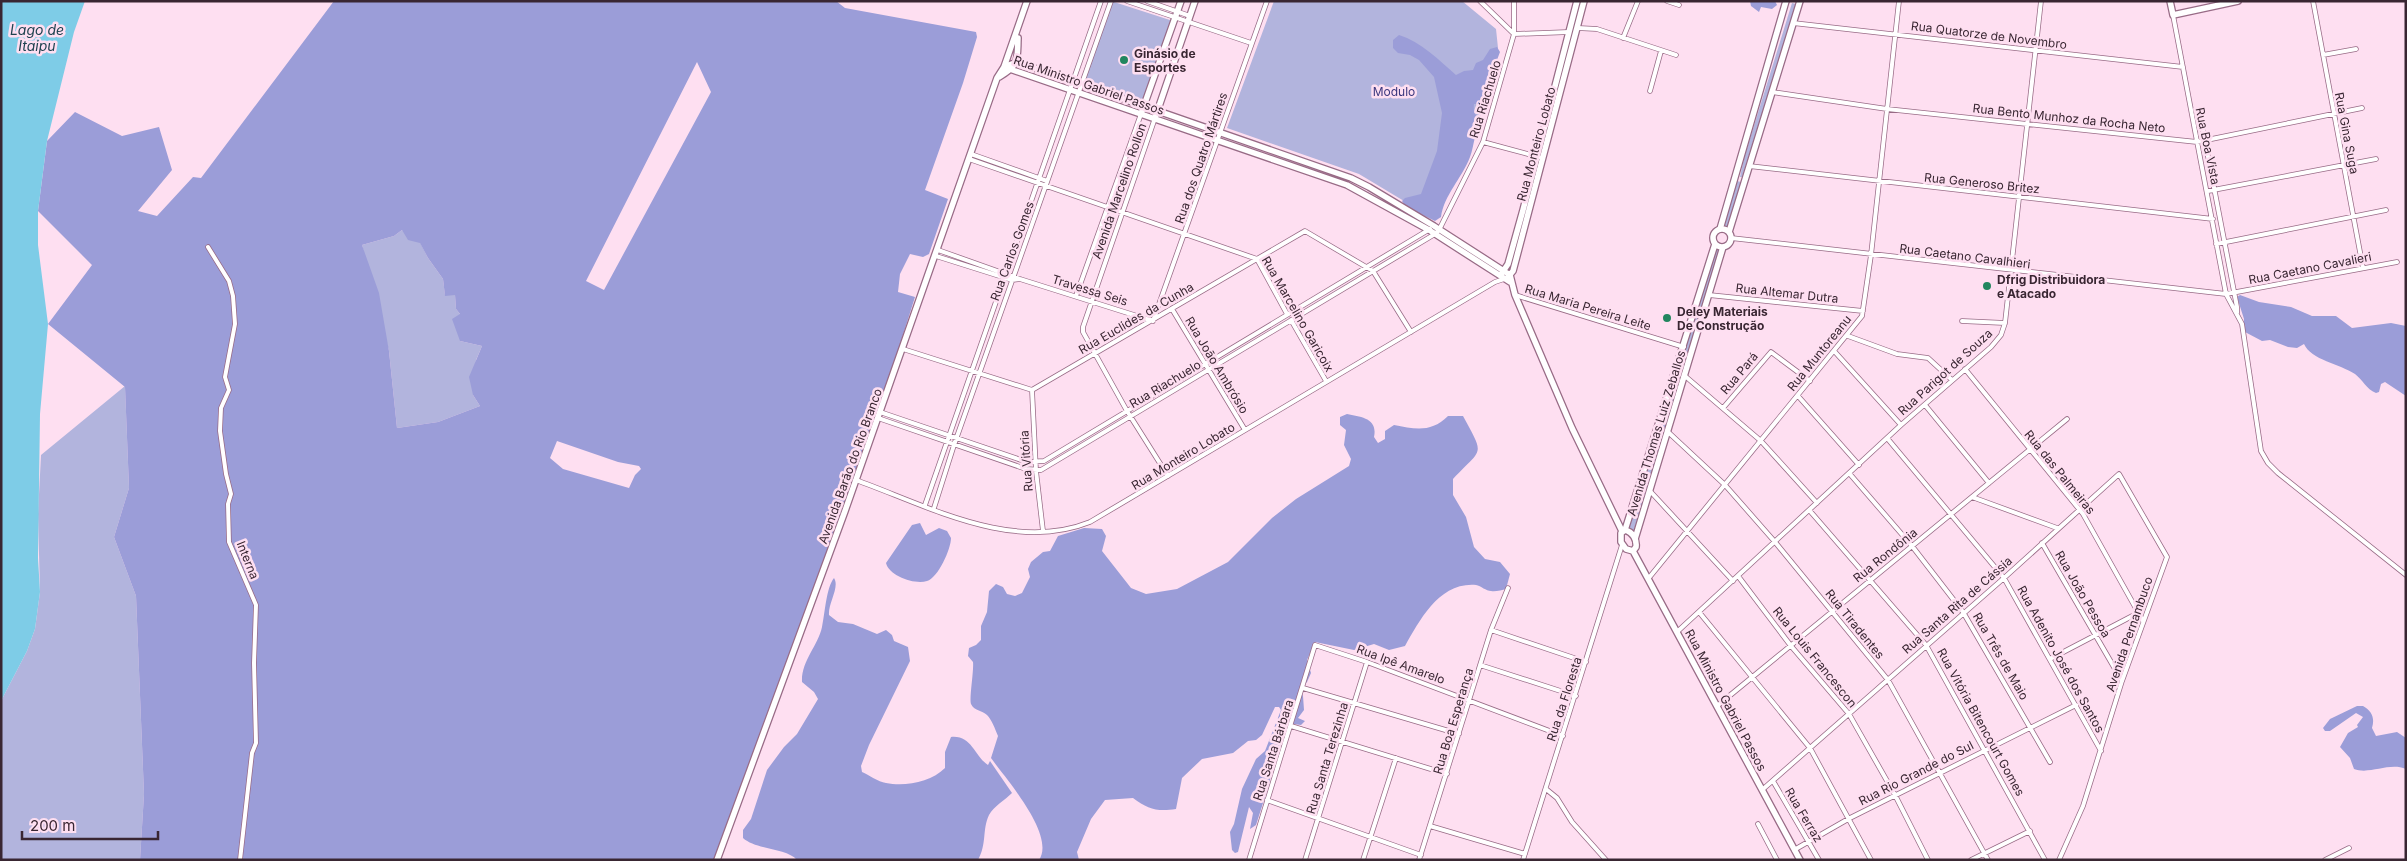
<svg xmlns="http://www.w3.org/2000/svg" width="2407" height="861" font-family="Inter,sans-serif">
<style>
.green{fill:#b2b4dd}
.forest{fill:#9b9dd8;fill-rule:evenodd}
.water{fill:#7ecce7}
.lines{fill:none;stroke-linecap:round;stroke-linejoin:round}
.street-casing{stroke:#986b86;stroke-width:5.5}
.secondary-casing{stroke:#986b86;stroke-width:8}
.street{stroke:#fff;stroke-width:4}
.secondary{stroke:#fff;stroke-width:5.5}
.poi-dot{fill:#22865f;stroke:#fedff1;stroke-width:2}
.labels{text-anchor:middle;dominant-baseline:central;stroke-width:5;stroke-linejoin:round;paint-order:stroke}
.street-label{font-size:12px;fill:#392632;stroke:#fedff1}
.poi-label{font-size:12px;font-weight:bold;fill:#392632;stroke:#fedff1;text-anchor:start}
.park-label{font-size:12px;fill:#3b377d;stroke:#fedff1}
.water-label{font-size:14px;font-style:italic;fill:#204350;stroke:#fedff1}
</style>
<rect width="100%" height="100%" fill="#fedff1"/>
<!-- green -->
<path class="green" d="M 1111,1 L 1173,21 L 1142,102 L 1084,83 Z
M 1274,1 L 1462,1 L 1496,29 L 1498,48 L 1475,138 L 1434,219 L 1359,174 L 1227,128 Z
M 1792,3 L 1796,4 L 1742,177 L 1740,177 L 1744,158 Z
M 1737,181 L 1741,182 L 1727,227 L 1723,226 Z
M 402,230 L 420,242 L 428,258 L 443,279 L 445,295 L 455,294 L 456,309 L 460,314 L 460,341 L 482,346 L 476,360 L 473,395 L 480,406 L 438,422 L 397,428 L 389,351 L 362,245 L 394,236 Z
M 1716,249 L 1720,250 L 1677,389 L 1676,387 L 1681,371 L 1679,368 Z
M 125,386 L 129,488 L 114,537 L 136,596 L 144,794 L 140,860 L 1,860 L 1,701 L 27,651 L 35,629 L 40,592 L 38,514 L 41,455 Z
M 1672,392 L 1676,394 L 1633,533 L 1629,529 Z"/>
<!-- forest -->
<path class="forest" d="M 334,1 L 836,1 L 845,8 L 976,32 L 977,37 L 963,83 L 925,190 L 948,199 L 929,254 L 923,257 L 910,254 L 900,274 L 898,292 L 915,297 L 879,411 L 715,860 L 140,860 L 144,794 L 136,596 L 114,537 L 129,488 L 125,387 L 48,324 L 92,265 L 38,211 L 47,141 L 75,112 L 122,136 L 159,127 L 172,170 L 138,211 L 157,216 L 193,177 L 201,178 ZM 697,62 L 711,92 L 604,290 L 586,281 ZM 402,230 L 408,240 L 420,243 L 428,258 L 443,279 L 445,296 L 455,295 L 456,309 L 460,314 L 452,319 L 460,341 L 482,346 L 469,377 L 473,395 L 480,406 L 438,422 L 397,428 L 389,351 L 379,293 L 362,245 L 394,236 ZM 557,441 L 618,462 L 639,466 L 641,469 L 635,475 L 629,488 L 563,469 L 550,458 Z
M 1750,1 L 1775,1 L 1777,5 L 1772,9 L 1761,7 L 1759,12 L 1751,6 Z
M 1399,35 C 1421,42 1439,60 1456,75 L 1464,71 L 1473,70 L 1476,63 L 1483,60 L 1490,49 L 1497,47 L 1500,52 L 1486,89 L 1485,99 L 1479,104 L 1474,104 C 1473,112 1475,117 1483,121 C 1473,133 1475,144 1470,157 C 1462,178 1444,195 1441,217 L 1435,221 L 1406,207 L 1402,201 L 1405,198 L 1421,194 L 1437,151 L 1442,113 L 1434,77 L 1419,60 L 1410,55 L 1398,53 L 1393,48 L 1393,40 Z
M 2240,295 L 2259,302 L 2291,307 L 2312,316 L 2336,316 L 2352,328 L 2391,323 L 2406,326 L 2406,396 L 2385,382 L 2381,384 L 2379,392 L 2376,393 C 2366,389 2363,380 2355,374 C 2340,364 2311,360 2304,344 L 2297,348 L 2288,347 L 2270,340 L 2262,341 L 2245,332 L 2243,329 L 2244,319 L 2237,297 Z
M 1347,414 C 1361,417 1378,418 1374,437 L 1378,443 L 1385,439 L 1385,431 L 1394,425 C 1415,429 1431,433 1448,416 L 1463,416 C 1485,457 1483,447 1453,479 L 1453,495 L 1466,517 L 1474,547 L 1485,559 L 1500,562 L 1510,574 L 1506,589 C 1502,590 1495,592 1491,591 C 1486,591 1481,586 1476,585 C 1439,582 1420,620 1405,646 L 1389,650 L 1374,644 L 1354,650 L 1315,642 L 1307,660 L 1311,673 L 1307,682 L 1300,689 L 1303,696 L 1304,710 L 1298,718 L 1305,721 L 1301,725 L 1286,723 L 1280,744 L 1271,765 L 1270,781 L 1256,825 L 1250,829 L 1253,813 L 1249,807 L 1238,852 L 1235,853 L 1232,850 L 1230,832 L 1234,824 L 1242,789 L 1256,759 L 1265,751 L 1281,710 L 1279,707 L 1275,707 L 1262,735 L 1256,740 L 1248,741 L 1233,753 L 1202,759 L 1182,778 L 1176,809 C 1157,812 1148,809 1133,798 L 1105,800 L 1091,819 L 1077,852 L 1079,860 L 1039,860 C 1056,835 1006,779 991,758 L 998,736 C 995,729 992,720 987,715 C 982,710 974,711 971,704 C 969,698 974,671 973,662 L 968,656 L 969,648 L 976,645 L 981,640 L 981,626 L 987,612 L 989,591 L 996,584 L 1003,587 L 1007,594 L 1015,596 L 1022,593 L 1030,577 L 1028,569 L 1031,562 L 1043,552 L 1050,551 L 1058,536 L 1084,528 L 1102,529 L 1106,536 L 1102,551 L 1131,588 L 1146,594 L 1177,589 L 1228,562 L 1272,518 L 1296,499 L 1349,466 L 1351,459 L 1344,445 L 1346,430 L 1340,425 L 1340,417 Z
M 920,523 L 926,535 L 939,528 L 947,531 L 951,538 C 951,549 938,578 927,581 C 915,585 889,576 886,563 L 912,525 Z
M 834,578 C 840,587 828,603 829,615 L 838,622 L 853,624 L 877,634 L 886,630 L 892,635 L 894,641 L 908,647 L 910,661 L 869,745 L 861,766 L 862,772 C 869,775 878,782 886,783 C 905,787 931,782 945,768 L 945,752 L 951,737 C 972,735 974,756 988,765 L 990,761 L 1012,793 C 1005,800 994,806 989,815 C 982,830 987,844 978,860 L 797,860 C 787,848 756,850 743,838 L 743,830 L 751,819 L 767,770 L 784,747 L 797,734 L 818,699 L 814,692 L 802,682 C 801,661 818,646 822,627 C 825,614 826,588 834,578 Z
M 2357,706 L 2363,706 C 2372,711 2375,718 2372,728 L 2376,736 L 2397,732 L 2406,738 L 2406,769 C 2389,762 2370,775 2354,769 L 2350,758 L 2340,747 L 2348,733 L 2358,727 L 2357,725 L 2363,717 L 2356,713 L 2330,731 L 2325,731 L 2323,728 L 2330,719 Z"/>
<!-- water -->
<path class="water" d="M 1,1 L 85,1 L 74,32 L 47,141 L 38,211 L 38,245 L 48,324 L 40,414 L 38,558 L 40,592 L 35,629 L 27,651 L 1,701 Z"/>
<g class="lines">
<!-- street casing -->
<g class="street-casing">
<path id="street" d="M 1127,1 L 1251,43
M 1147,1 L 1190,16
M 1480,1 L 1514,34 L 1569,32
M 1667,1 L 1679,5
M 2313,1 L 2363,268
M 2173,15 L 2226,294 L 2242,324 L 2261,451 L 2268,463 L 2278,473 L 2406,575
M 1793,23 L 2183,67
M 1578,28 L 1597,29 L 1676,55
M 1623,38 L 1638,1
M 2323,55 L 2356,49
M 1650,91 L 1661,51
M 1772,92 L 1887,109 L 2197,142 L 2362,108
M 2200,115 L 2237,307 L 2237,313
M 1155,118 L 1083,327 L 1083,332 L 1127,411 L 1168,476
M 1483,142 L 1539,157
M 971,154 L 1047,181
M 969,159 L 1257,259 L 1287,314
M 1749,166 L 2213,219
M 2208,191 L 2376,159
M 1731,238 L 2226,294 L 2397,262
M 2216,244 L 2386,210
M 208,247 L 229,281 L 233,296 L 235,324 L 225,377 L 229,390 L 221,408 L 220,431 L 226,474 L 231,494 L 228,504 L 229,542 L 256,605 L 254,663 L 256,743 L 252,753 L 240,860
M 938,250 L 1020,279 L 1153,321 L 1267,1
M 936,256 L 1012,280 L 1020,279
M 1515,295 L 1684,347
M 1709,295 L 1863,311
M 1076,296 L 1141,114
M 1172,309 L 1245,430
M 1291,320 L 1326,381
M 1962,321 L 2005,323
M 1848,336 L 1897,354 L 1928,358 L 1952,380
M 903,349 L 1032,390 L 1305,231 L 1373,271 L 1411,332
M 1835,352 L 1901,425
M 1965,369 L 2083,514 L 2143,621
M 1685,376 L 1761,441 L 1817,503
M 1032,390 L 1036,471 L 1043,531
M 1798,396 L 1859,465
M 1925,405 L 1989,483
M 1723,408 L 1771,352 L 1810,381
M 880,412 L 1027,462 L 1044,461 L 1430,229
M 878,418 L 1026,469 L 1041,470 L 1435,234 L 1439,230 L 1483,142 L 1514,34 L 1514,1
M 1667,431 L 1725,485 L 1775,542 L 1888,680 L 1988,860
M 1887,438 L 2004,578 L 2101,751
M 1849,473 L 1912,546 L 1963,612 L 2050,762
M 856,480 C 928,506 1013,553 1090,522 L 1495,282 L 1504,279
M 1650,491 L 1733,581
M 1972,497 L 2057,528
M 925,505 L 1101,1
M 934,508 L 954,445 L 1111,1
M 1810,511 L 1926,645 L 2045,860
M 2042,543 L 2122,681
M 1738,576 L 1791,646 L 1849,714 L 1895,795 L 1928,860
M 1648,579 L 1862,316 L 1871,255 L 1899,1
M 1699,612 L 1810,748 L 1871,860
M 1491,630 L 1586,662
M 1678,631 L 1901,425 L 1991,347 L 2001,335 L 2005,323 L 2041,1
M 2050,659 L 2138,613
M 1480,665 L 1576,696
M 1303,688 L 1459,734
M 1717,706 L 2067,419
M 1291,726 L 1447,774
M 1773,781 L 1819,860
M 1546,789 L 1557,798 L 1572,822 L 1606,860
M 1762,790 L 2004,578 L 2119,474 L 2167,557 L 2122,681 L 2083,806 L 2059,860
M 1267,800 L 1421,855
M 1758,824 L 1777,860
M 1430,826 L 1525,854
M 1794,850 L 1850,818 L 2076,705
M 1249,860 L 1315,645 L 1367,662 L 1563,736
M 1305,860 L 1367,662
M 1363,860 L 1396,758
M 1419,860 L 1491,630 L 1508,588
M 1523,860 L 1622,545
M 1971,860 L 2030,831
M 2325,860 L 2349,848"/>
</g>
<!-- secondary casing -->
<g class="secondary-casing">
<path id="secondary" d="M 2170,1 L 2173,15 L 2238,1
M 1004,67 L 1017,62 L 1351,178 L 1369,187 L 1434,226 L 1510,275 L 1515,295 L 1572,428 L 1622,531
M 1004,67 L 1347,185 L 1429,230 L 1510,282
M 999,77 C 1020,65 1017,60 1018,38
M 1141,114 L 1181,1
M 1155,118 L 1195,1
M1713 238a9 9 0 1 1 18 0a9 9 0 1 1-18 0Z
M 1720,229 L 1786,1
M 1729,232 L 1800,1
M 1502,273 L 1508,264 L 1523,210 L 1577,1
M 1508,277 L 1513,271 L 1584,1
M 1625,530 L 1715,244
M 1635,539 L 1723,247
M 1633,551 L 1636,547 C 1637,540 1633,532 1625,530 L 1621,533 L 1621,542 L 1626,549 L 1633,551 L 1800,860
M 717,860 L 845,511 L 997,78 L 1004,67 L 1027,1"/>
</g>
<!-- street -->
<use href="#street" class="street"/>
<!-- secondary -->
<use href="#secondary" class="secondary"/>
</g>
<!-- markers -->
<g class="poi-dot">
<circle cx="1124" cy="60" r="5"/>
<circle cx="1987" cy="286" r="5"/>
<circle cx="1667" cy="318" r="5"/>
</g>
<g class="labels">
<!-- street labels -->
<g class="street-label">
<text transform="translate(1989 35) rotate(7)">Rua Quatorze de Novembro</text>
<text transform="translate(1089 85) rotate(19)">Rua Ministro Gabriel Passos</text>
<text transform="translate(1485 99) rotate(-73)">Rua Riachuelo</text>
<text transform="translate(2069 118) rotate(6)">Rua Bento Munhoz da Rocha Neto</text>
<text transform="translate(2347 133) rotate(79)">Rua Gina Suga</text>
<text transform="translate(1536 144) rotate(-75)">Rua Monteiro Lobato</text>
<text transform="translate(2208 146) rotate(78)">Rua Boa Vista</text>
<text transform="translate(1201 158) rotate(-71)">Rua dos Quatro Mártires</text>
<text transform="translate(1982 183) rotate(6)">Rua Generoso Britez</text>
<text transform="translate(1119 191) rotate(-71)">Avenida Marcelino Rollon</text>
<text transform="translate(1012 251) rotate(-70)">Rua Carlos Gomes</text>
<text transform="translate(1965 256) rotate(7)">Rua Caetano Cavalhieri</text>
<text transform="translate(2310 268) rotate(-11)">Rua Caetano Cavalieri</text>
<text transform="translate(1090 290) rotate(17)">Travessa Seis</text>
<text transform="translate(1787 293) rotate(6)">Rua Altemar Dutra</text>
<text transform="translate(1588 307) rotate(17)">Rua Maria Pereira Leite</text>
<text transform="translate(1298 314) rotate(60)">Rua Marcelino Garicoix</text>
<text transform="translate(1136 318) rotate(-30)">Rua Euclides da Cunha</text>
<text transform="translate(1819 353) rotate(-51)">Rua Muntoreanu</text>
<text transform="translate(1217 365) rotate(59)">Rua João Ambrósio</text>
<text transform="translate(1945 372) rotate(-42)">Rua Parigot de Souza</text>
<text transform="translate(1739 373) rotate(-50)">Rua Pará</text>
<text transform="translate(1165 384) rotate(-31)">Rua Riachuelo</text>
<text transform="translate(1656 433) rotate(-73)">Avenida Thomas Luiz Zeballos</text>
<text transform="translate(1183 456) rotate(-31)">Rua Monteiro Lobato</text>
<text transform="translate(1026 461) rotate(-94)">Rua Vitória</text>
<text transform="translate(850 466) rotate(-70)">Avenida Barão do Rio Branco</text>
<text transform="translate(2060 472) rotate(51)">Rua das Palmeiras</text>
<text transform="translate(1885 555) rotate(-39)">Rua Rondônia</text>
<text transform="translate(248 560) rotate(68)">Interna</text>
<text transform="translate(2083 594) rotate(60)">Rua João Pessoa</text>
<text transform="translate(1957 605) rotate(-41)">Rua Santa Rita de Cássia</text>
<text transform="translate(1855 624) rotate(51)">Rua Tiradentes</text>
<text transform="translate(2129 634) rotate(-71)">Avenida Pernambuco</text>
<text transform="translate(2001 656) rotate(60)">Rua Três de Maio</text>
<text transform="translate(1815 657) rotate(51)">Rua Louis Francescon</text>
<text transform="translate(2061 659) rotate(61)">Rua Adenito José dos Santos</text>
<text transform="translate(1401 664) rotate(20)">Rua Ipê Amarelo</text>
<text transform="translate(1564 699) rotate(-72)">Rua da Floresta</text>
<text transform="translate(1726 700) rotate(62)">Rua Ministro Gabriel Passos</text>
<text transform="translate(1453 721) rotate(-73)">Rua Boa Esperança</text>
<text transform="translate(1981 722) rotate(61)">Rua Vitória Bitencourt Gomes</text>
<text transform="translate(1273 750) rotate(-72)">Rua Santa Bárbara</text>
<text transform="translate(1327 758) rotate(-73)">Rua Santa Terezinha</text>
<text transform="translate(1916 773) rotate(-27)">Rua Rio Grande do Sul</text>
<text transform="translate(1804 815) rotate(59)">Rua Ferraz</text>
</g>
<!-- poi labels -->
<g class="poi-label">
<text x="1134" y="53">Ginásio de<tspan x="1134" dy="14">Esportes</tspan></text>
<text x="1997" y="279">Dfrig Distribuidora<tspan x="1997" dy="14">e Atacado</tspan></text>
<text x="1677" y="311">Deley Materiais<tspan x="1677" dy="14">De Construção</tspan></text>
</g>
<!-- park labels -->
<g class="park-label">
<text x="1394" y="91">Modulo</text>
</g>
<!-- water labels -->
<g class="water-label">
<text x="37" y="29">Lago de<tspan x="37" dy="16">Itaipu</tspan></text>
</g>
</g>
<!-- border -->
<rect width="2407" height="861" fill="none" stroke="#392632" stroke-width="5"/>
<!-- scale -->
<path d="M22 831v8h136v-8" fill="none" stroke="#392632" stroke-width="2.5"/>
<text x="30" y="831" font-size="15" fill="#392632" stroke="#fedff1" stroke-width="4" paint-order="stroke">200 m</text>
</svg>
